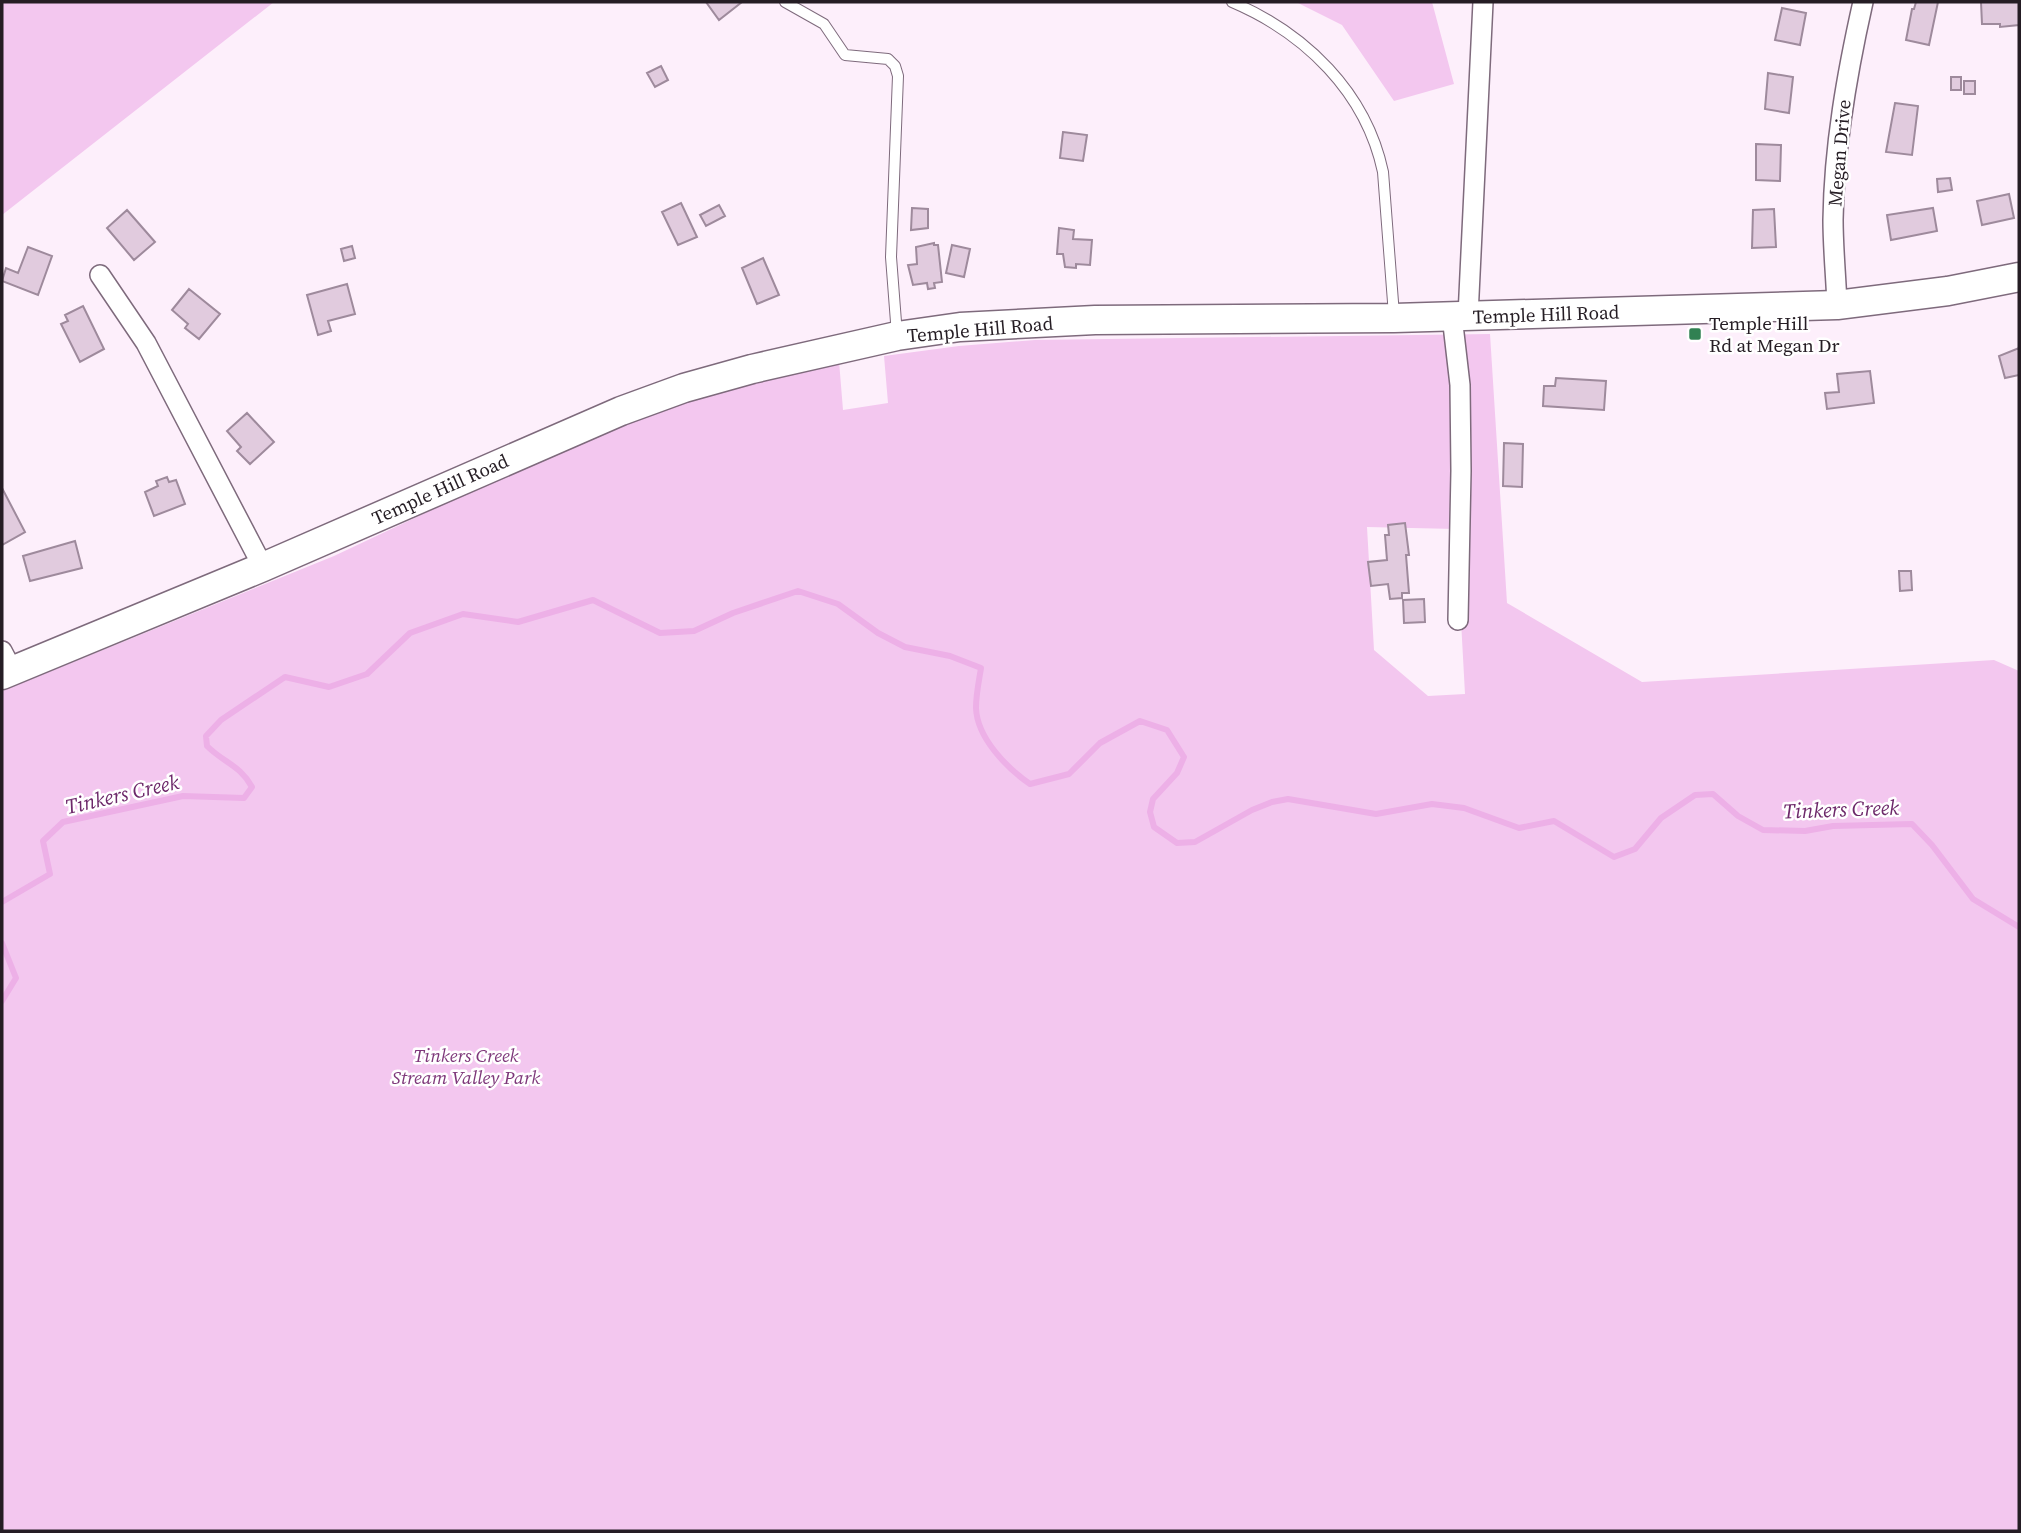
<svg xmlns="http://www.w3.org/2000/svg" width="2021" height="1533" font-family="'Source Serif 4',serif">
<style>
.green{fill:#f3c7ef;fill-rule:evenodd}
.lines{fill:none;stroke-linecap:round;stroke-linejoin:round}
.stream{stroke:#edb0e7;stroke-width:6}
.building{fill:#e1cbde;stroke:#9e8a9c;stroke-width:2}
.service-casing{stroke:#7e6a7c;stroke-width:12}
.minor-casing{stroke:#7e6a7c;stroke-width:22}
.secondary-casing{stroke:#7e6a7c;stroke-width:31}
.service{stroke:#fff;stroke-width:10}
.minor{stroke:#fff;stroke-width:19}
.secondary{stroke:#fff;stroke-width:28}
.poi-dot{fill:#318152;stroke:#fff;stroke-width:2.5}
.labels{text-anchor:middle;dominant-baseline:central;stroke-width:5;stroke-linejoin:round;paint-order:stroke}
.street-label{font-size:19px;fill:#251d24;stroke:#fff}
.poi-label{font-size:19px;fill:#251d24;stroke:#fff;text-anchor:start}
.park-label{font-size:19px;font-style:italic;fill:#7e377a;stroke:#fff}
.water-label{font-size:21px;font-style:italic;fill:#6d286a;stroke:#fff}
</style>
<rect width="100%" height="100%" fill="#fdeffb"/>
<!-- green -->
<path class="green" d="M 2,2 L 274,2 L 2,215 Z
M 1296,2 L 1432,2 L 1454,84 L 1394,101 L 1342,25 Z
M 1490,334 L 1507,603 L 1642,682 L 1994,660 L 2019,671 L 2019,1531 L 2,1531 L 2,691 L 334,556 L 493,481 L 655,413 L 721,390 L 839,361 L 843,410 L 888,403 L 884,356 L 959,346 L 1035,340 ZM 1367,527 L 1456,529 L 1465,694 L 1428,696 L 1374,650 Z"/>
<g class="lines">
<!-- stream -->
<path class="stream" d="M 2,902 L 50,874 L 43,841 L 63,822 L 183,796 L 244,798 L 252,787 C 240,765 224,763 207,746 L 206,736 L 221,720 L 285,677 L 329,687 L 367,674 L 410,633 L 463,614 L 518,622 L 593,600 L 660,633 L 694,631 L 733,613 L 798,591 L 838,604 L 878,633 L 905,647 L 950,656 L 981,668 C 979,681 976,694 976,708 C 977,738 1007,768 1030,784 L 1069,774 L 1100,743 L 1140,721 L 1167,730 L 1184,757 L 1177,773 L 1153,799 L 1150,812 L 1154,827 L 1177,843 L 1195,842 L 1252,810 L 1272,802 L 1288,799 L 1376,814 L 1432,804 L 1464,808 L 1519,828 L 1554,821 L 1614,857 L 1635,849 L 1661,818 L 1695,795 L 1713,794 L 1738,816 L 1763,830 L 1805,831 L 1833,826 L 1912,824 L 1932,845 L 1973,899 L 2019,927
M 2,943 L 16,978 L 2,1001"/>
</g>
<!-- building -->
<path class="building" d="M 706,2 L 742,2 L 719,20 Z
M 1916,2 L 1938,2 L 1929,45 L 1906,40 L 1912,9 L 1914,9 Z
M 1981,2 L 2019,2 L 2019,25 L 2000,27 L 2000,24 L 1982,24 Z
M 1782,8 L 1806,13 L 1800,45 L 1775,40 Z
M 661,66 L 668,80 L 655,87 L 647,73 Z
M 1768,73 L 1793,77 L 1789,113 L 1765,109 Z
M 1951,77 L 1961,77 L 1961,90 L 1951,90 Z
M 1964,81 L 1975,81 L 1975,94 L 1964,94 Z
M 1895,103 L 1918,106 L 1912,155 L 1886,152 Z
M 1063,132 L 1087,135 L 1083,161 L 1060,158 Z
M 1756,144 L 1781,145 L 1780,181 L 1756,180 Z
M 1950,178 L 1952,190 L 1938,192 L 1937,179 Z
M 2009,194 L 2014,218 L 1982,225 L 1977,201 Z
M 681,203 L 697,237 L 678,245 L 662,212 Z
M 719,205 L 725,216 L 706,226 L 700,215 Z
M 912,208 L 928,209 L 928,228 L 911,230 Z
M 1933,208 L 1937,231 L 1891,240 L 1887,215 Z
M 1774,209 L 1776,247 L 1752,248 L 1753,210 Z
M 127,210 L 155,242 L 134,260 L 107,228 Z
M 1059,228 L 1074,230 L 1073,239 L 1092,240 L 1090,265 L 1076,264 L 1076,268 L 1065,267 L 1063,254 L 1057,254 Z
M 934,243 L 934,245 L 938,245 L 942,282 L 934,283 L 935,288 L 928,289 L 927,283 L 913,285 L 908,265 L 917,264 L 916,247 Z
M 952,245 L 970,249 L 964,277 L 946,273 Z
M 352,246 L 355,258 L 344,261 L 341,249 Z
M 28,247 L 52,256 L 38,295 L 2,281 L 6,268 L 18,273 Z
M 763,258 L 779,295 L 757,304 L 742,268 Z
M 347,284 L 355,314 L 328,321 L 331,331 L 318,335 L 307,295 Z
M 189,289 L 220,314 L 199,339 L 185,328 L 188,324 L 172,310 Z
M 83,306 L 104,349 L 80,362 L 61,324 L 68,321 L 65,315 Z
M 2019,348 L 2019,375 L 2005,378 L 1999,356 Z
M 1870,371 L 1874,403 L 1827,409 L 1825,393 L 1839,392 L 1837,374 Z
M 1556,378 L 1606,381 L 1604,410 L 1543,406 L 1544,386 L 1555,386 Z
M 247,413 L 274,442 L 250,464 L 237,451 L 241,447 L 227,431 Z
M 1504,443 L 1523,444 L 1522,487 L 1503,486 Z
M 167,477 L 169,482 L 176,480 L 185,504 L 154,516 L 145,492 L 158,486 L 156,481 Z
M 2,488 L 25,532 L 2,545 Z
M 1405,523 L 1409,555 L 1406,555 L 1409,593 L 1402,593 L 1402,598 L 1390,599 L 1388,584 L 1371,586 L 1368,562 L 1387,560 L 1385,535 L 1389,535 L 1388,525 Z
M 75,541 L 82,568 L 30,581 L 23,556 Z
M 1899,571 L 1911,571 L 1912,590 L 1900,591 Z
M 1424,599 L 1425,622 L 1404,623 L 1403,600 Z"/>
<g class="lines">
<!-- service casing -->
<g class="service-casing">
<path id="service" d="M 785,2 L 824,24 L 845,55 L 888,59 L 895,66 L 898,76 L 891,257 L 897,335
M 1232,2 C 1305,33 1366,92 1383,172 L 1394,315"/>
</g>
<!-- minor casing -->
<g class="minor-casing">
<path id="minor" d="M 100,275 L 146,343 L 263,567
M 1837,305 C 1836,277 1833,248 1833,220 C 1834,146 1847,73 1863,2
M 1452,316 L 1460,385 L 1461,471 L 1458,620
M 1468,316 L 1483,2
M 2,651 L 12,670"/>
</g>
<!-- secondary casing -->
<g class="secondary-casing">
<path id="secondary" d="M 2,675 L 263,567 L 621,411 L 684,388 L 752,369 L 897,336 L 960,327 L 1095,320 L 1394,318 L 1837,305 L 1948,291 L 2019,277"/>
</g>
<!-- service -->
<use href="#service" class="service"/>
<!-- minor -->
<use href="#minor" class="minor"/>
<!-- secondary -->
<use href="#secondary" class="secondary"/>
</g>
<!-- markers -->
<rect class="poi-dot" x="1688" y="327" width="14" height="14" rx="3.5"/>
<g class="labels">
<!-- street labels -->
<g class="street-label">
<text transform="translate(1839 153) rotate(-85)">Megan Drive</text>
<text transform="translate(1546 314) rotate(-2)">Temple Hill Road</text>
<text transform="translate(980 329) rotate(-5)">Temple Hill Road</text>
<text transform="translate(440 489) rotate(-24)">Temple Hill Road</text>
</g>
<!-- poi labels -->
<g class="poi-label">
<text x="1709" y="323">Temple Hill<tspan x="1709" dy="22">Rd at Megan Dr</tspan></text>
</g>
<!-- park labels -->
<g class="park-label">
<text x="466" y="1055">Tinkers Creek<tspan x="466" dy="22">Stream Valley Park</tspan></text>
</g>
<!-- water labels -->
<g class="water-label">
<text transform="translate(122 794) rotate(-13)">Tinkers Creek</text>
<text transform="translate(1841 809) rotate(-2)">Tinkers Creek</text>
</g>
</g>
<!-- border -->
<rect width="2021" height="1533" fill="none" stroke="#251d24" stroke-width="7"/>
</svg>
